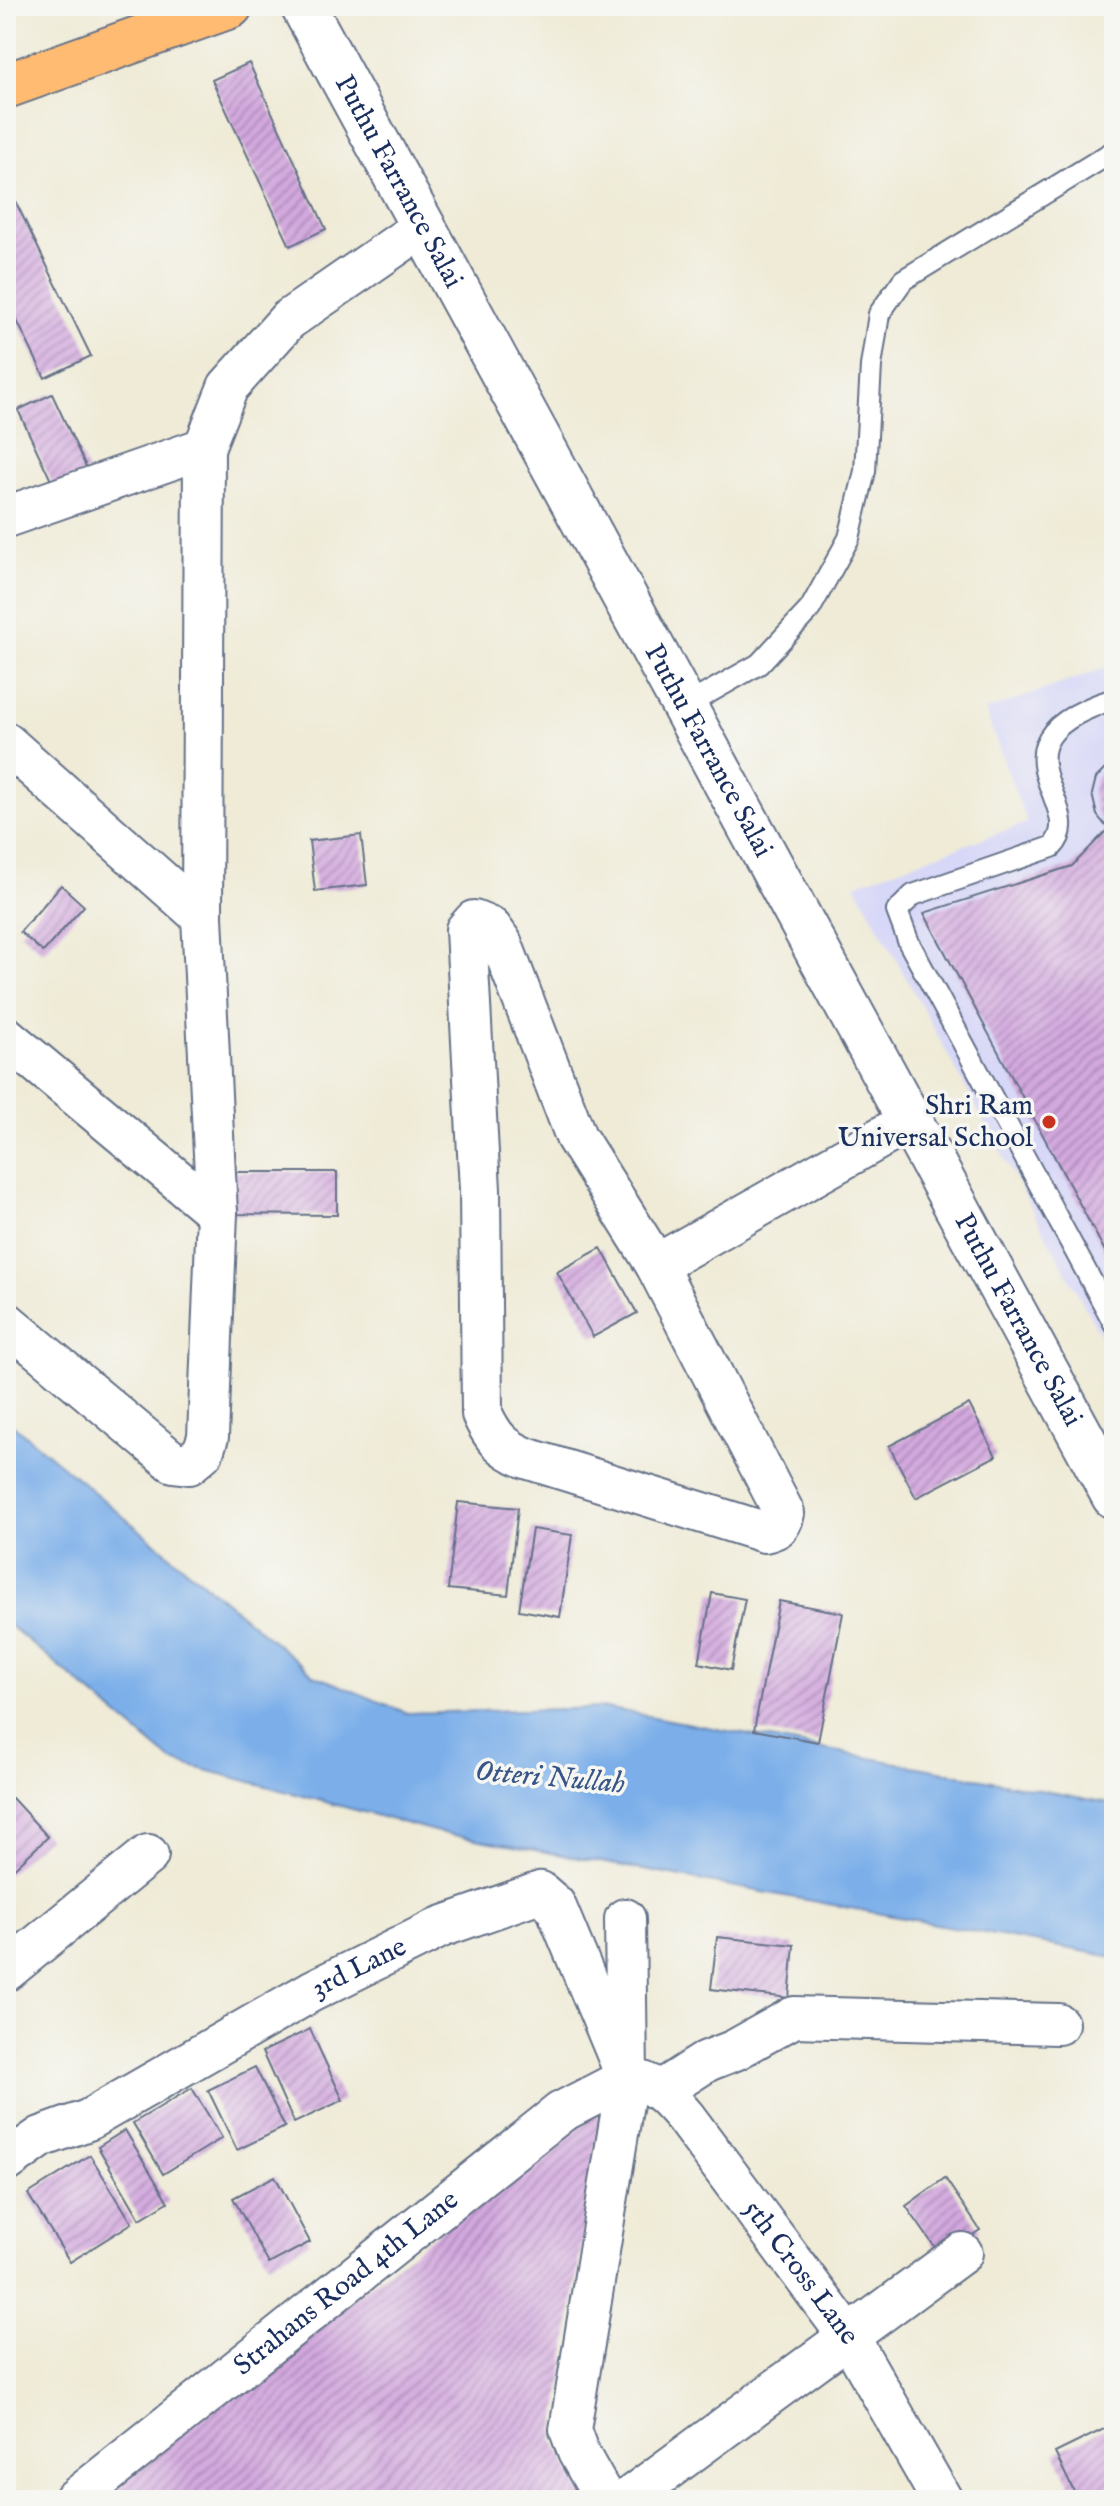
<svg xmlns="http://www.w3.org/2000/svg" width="1120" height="2506" font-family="'IM FELL English',serif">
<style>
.built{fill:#d7d7f8}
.water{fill:#7cafe9;stroke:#4c6fa4;stroke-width:2}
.building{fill:url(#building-hatch)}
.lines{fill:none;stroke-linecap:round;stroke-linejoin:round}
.service-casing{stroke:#657188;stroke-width:24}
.minor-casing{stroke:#657188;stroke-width:44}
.tertiary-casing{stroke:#657188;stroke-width:48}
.primary-casing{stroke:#657188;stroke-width:48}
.service{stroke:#fff;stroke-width:20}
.minor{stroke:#fff;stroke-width:40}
.tertiary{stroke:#fff;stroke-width:44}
.primary{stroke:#ffbb71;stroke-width:44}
.poi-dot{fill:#c8321e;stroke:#f6f6f2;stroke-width:3}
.labels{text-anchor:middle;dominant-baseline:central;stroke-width:7;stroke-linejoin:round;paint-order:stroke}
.street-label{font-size:28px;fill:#1b2f5e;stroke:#f6f6f2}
.poi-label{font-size:28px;fill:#1b2f5e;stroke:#f6f6f2;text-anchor:end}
.water-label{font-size:30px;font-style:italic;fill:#385588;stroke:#f6f6f2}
</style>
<defs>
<pattern id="building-hatch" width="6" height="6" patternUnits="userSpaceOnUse" patternTransform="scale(2)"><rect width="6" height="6" fill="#d3a8de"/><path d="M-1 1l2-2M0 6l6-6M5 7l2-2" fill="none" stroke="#aa89b7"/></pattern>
</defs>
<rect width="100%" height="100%" fill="#f6f6f2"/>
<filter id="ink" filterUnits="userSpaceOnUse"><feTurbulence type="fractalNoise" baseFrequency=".0125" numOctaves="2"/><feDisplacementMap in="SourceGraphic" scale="16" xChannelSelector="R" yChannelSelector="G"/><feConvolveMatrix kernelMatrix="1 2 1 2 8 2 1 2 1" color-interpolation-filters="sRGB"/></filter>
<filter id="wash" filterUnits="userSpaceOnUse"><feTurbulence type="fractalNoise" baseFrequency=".006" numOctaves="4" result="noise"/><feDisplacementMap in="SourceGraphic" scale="32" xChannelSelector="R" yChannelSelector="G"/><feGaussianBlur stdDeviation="1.8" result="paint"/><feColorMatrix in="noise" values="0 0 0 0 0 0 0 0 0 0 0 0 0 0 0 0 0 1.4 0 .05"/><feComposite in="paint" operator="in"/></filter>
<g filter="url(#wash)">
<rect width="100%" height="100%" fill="#efebd7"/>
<!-- built -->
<path class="built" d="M 1114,665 L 1114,1360 L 855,884 L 1027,823 L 985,711 Z"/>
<!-- water -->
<path class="water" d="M 6,1419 L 314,1675 L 407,1713 L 606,1708 L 1114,1804 L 1114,1957 L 438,1832 L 172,1761 L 6,1622 Z"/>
<g id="blocks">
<!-- building -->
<path class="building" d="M 249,63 L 326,229 L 290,246 L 212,80 Z
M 6,182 L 91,356 L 45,378 L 6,298 Z
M 52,394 L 88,471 L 54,487 L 18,410 Z
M 1114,760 L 1114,1268 L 924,913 L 1072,866 L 1108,829 L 1097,815 L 1092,794 L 1096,778 Z
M 361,835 L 367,885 L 315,891 L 309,841 Z
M 61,885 L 84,906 L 43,952 L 20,932 Z
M 231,1172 L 337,1172 L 337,1215 L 231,1214 Z
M 601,1248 L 637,1313 L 593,1337 L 557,1272 Z
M 969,1404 L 996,1456 L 916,1498 L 889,1446 Z
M 458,1502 L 518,1508 L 508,1595 L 448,1589 Z
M 532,1529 L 572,1535 L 560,1617 L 519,1610 Z
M 712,1593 L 745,1599 L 731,1670 L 699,1663 Z
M 779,1601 L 843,1613 L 818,1742 L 754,1730 Z
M 12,1798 L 48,1837 L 6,1876 L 6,1804 Z
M 717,1937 L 794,1945 L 789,1998 L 711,1989 Z
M 310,2029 L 343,2100 L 294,2123 L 262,2052 Z
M 255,2067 L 285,2127 L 237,2150 L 208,2090 Z
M 192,2088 L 222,2138 L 163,2174 L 133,2123 Z
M 601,2105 L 554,2440 L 586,2500 L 96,2500 Z
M 125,2130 L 168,2202 L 140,2219 L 98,2147 Z
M 90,2155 L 132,2223 L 70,2262 L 28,2194 Z
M 275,2176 L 310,2242 L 269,2264 L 233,2198 Z
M 945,2178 L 980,2230 L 941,2256 L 906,2206 Z
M 1108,2427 L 1114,2440 L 1114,2500 L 1078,2500 L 1055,2453 Z"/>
</g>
</g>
<g filter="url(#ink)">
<use href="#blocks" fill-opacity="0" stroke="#657188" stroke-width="2"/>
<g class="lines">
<!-- service casing -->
<g class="service-casing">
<path id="service" d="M 1114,699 C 974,743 1093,806 1052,847 L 913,895 L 897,911 L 909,943 L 1114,1323
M 685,706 L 759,664 L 810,609 L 849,538 L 865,471 L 871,366 L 879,314 L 903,280 L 1114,151"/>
</g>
<!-- minor casing -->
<g class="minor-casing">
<g id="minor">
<path d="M 6,517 L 204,448 L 228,387 L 288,320 L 424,226"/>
<path d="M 6,743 L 202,917"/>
<path d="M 474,921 L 491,928 L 501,942 L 576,1137 L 656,1265 L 784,1513 C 781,1527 777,1529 764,1532 L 526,1458 C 502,1448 493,1438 482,1414 L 480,1190 L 466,930 Z"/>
<path d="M 6,1037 L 217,1213"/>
<path d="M 656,1265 L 910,1121"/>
<path d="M 6,1322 L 173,1462 L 189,1464 L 203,1452 L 208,1437 L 217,1213 L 202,917 L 204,448"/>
<path d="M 6,1971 L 148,1855"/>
<path id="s1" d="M 627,2078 C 655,2082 667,2096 685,2117 L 849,2337 L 942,2500"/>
<path d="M 662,2090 L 707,2061 L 735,2050 L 794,2017 L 1058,2024"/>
<path id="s2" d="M 6,2162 L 41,2137 L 88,2120 L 312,1991 L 441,1927 L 540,1892 L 555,1905 L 627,2078"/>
<path id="s3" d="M 74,2500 L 561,2112 L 627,2078"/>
<path d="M 605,2500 L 578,2452 L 570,2430 L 627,2078 L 625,1919"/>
<path d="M 626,2500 L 962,2253"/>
</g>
</g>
<!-- tertiary casing -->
<g class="tertiary-casing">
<g id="tertiary">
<path id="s4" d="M 303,6 L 1114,1496"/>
</g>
</g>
<!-- primary casing -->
<g class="primary-casing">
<path id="primary" d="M 6,86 L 230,6"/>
</g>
<!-- service -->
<use href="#service" class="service"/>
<!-- minor -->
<use href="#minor" class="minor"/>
<!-- tertiary -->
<use href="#tertiary" class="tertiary"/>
<!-- primary -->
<use href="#primary" class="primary"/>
</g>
</g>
<!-- markers -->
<circle class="poi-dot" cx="1049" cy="1122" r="8"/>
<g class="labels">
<!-- street labels -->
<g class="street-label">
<text stroke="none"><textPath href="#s4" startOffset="200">Puthu Farrance Salai</textPath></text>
<text stroke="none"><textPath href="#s4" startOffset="848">Puthu Farrance Salai</textPath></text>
<text stroke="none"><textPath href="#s4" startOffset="1496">Puthu Farrance Salai</textPath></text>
<text stroke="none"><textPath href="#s2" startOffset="404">3rd Lane</textPath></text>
<text stroke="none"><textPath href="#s1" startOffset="266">5th Cross Lane</textPath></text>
<text stroke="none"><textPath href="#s3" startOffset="348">Strahans Road 4th Lane</textPath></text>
</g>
<!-- poi labels -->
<g class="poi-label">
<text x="1033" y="1106">Shri Ram<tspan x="1033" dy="32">Universal School</tspan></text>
</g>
<!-- water labels -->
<g class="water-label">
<text transform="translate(550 1778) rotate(5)">Otteri Nullah</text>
</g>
</g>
<!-- margin -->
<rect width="1120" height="2506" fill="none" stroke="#f6f6f2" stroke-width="32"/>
</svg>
